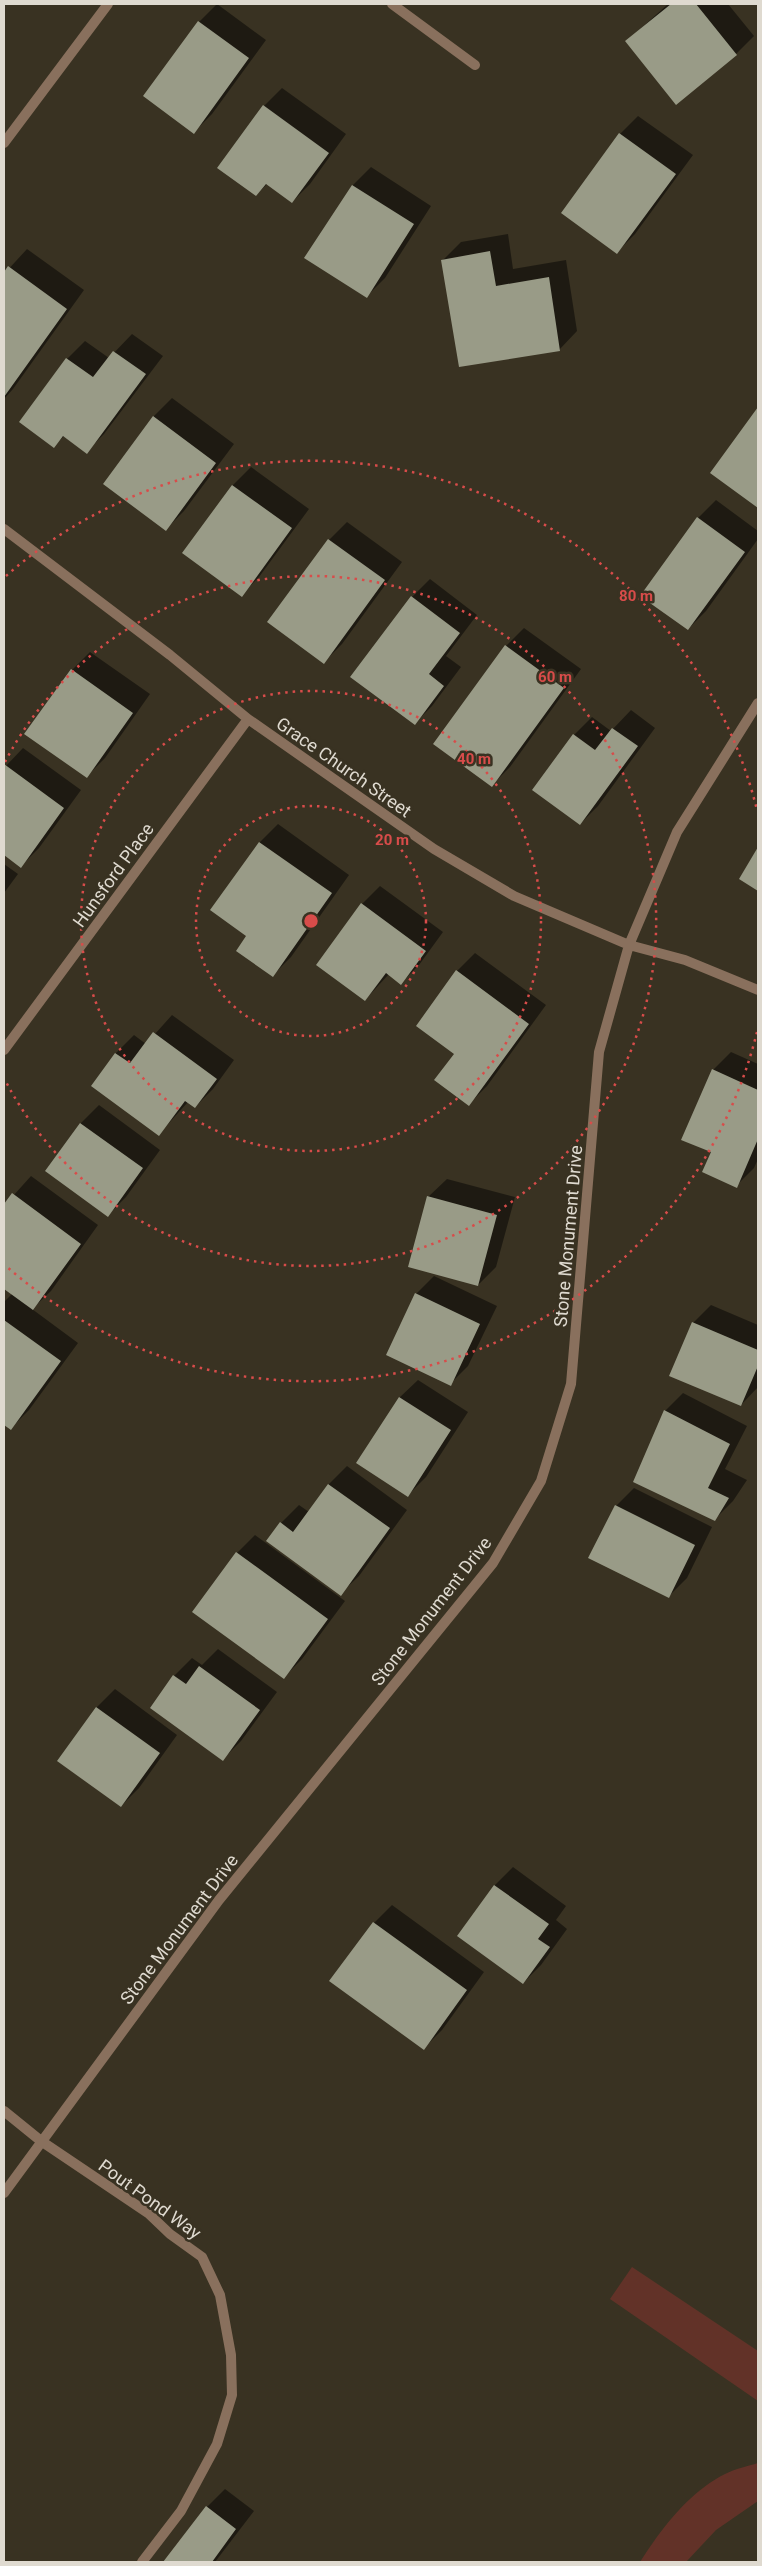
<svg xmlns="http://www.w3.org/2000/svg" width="762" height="2566" font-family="Roboto,sans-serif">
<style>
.green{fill:#623228}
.shadow{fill:#0007}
.building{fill:#999b87}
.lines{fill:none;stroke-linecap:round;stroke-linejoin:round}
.street{stroke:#89705d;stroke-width:10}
.ring{fill:none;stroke:#d84c4a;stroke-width:2.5;stroke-dasharray:2.5 5}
.labels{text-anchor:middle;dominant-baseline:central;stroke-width:5;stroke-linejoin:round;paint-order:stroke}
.street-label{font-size:18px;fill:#dfdad0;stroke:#393222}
.centre{fill:#d84c4a;stroke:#393222;stroke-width:2.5}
.ring-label{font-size:15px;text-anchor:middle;font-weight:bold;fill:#d84c4a;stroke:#393222;stroke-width:5;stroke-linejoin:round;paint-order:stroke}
</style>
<rect width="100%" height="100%" fill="#393222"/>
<!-- green -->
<path class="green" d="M 632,2267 L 758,2351 L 758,2401 L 610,2299 Z
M 758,2463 L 758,2501 L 716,2530 L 686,2562 L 640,2562 C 661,2529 689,2492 725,2474 C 735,2469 748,2466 758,2463 Z"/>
<!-- shadow -->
<path class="shadow" d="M 217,4 L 266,40 L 212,114 L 194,132 L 199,22 Z
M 668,4 L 728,4 L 754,36 L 736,54 L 627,41 Z
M 282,88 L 346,134 L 310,184 L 292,202 L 267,184 L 256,195 L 264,106 Z
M 638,116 L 693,155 L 635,234 L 617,252 L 563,213 L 620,134 Z
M 371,167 L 431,206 L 385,278 L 367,296 L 353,185 Z
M 508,234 L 513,269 L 566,260 L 577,331 L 559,350 L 443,260 L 461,242 Z
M 27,249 L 84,290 L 13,389 L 4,399 L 4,274 Z
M 132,334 L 163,356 L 104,434 L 86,452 L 64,436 L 53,447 L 20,422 L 67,359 L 85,341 L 109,358 Z
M 172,398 L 234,444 L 184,511 L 166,529 L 104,484 L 154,416 Z
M 758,409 L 758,506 L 712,473 Z
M 251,467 L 309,509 L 259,577 L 241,595 L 184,553 L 233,485 Z
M 716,500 L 758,531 L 758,539 L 706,611 L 688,629 L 698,518 Z
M 347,522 L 402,562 L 342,644 L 324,662 L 269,622 L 329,540 Z
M 430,579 L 477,615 L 446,656 L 461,667 L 432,706 L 414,724 L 412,597 Z
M 524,628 L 581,669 L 510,767 L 492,785 L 506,646 Z
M 90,652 L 150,694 L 105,758 L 87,776 L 72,670 Z
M 631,710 L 655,728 L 598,806 L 580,824 L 574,735 L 592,717 L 611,731 Z
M 23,748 L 81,790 L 39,848 L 21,866 L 4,854 L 4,768 Z
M 278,824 L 349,875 L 291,957 L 273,975 L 248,936 L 212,910 L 260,842 Z
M 4,864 L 18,874 L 4,893 Z
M 380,886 L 443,932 L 419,965 L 401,983 L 389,974 L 365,1000 L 362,904 Z
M 475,953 L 546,1005 L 487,1086 L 469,1104 L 456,1053 L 457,971 Z
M 172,1015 L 234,1060 L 213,1089 L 195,1107 L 188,1102 L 159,1134 L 93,1086 L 116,1053 L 134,1035 L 146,1044 Z
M 731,1052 L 758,1064 L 758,1159 L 754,1168 L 736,1186 L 713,1152 L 713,1070 Z
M 99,1105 L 160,1150 L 126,1197 L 108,1215 L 47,1171 L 81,1123 Z
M 31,1176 L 98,1225 L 51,1291 L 32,1309 L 78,1343 L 29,1410 L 11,1428 L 4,1423 L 4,1302 L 12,1294 L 4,1287 L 4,1206 Z
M 447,1179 L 515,1197 L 496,1267 L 478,1285 L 428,1197 Z
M 434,1276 L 497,1306 L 468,1366 L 450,1384 L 416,1294 Z
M 711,1305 L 758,1325 L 758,1387 L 741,1405 L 693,1323 Z
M 418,1380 L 468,1412 L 426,1477 L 408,1495 L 399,1398 Z
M 683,1393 L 747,1426 L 725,1469 L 747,1480 L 733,1501 L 715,1519 L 665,1411 Z
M 347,1466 L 407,1510 L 359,1576 L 340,1594 L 281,1523 L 299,1505 L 309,1512 L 329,1484 Z
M 634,1488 L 712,1527 L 687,1578 L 669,1596 L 616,1506 Z
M 255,1535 L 345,1601 L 302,1659 L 284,1677 L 237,1553 Z
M 218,1649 L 277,1692 L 241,1741 L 223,1759 L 151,1708 L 174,1676 L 192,1658 L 202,1665 Z
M 115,1689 L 177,1735 L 139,1788 L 121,1806 L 58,1761 L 97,1707 Z
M 513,1867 L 566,1906 L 556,1920 L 567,1929 L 541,1965 L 523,1983 L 459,1936 L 495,1885 Z
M 392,1905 L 484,1972 L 442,2030 L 424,2048 L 374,1923 Z
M 225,2489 L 254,2511 L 215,2562 L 165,2562 L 207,2507 Z"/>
<!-- building -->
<path class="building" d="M 671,4 L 696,4 L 737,55 L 676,105 L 625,41 Z
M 198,21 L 249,58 L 194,134 L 143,96 Z
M 263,105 L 329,153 L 292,203 L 266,184 L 256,196 L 217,168 Z
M 619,133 L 676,174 L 617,254 L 561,213 Z
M 352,185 L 414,224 L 367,298 L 304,258 Z
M 490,251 L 496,286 L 549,277 L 560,351 L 459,367 L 441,260 Z
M 8,266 L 67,309 L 4,397 L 4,272 Z
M 113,351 L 146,374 L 87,454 L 63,436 L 54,448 L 19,422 L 66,358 L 93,377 Z
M 758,407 L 758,508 L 710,473 Z
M 153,416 L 216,463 L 166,531 L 103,484 Z
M 232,485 L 292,528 L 242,597 L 182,553 Z
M 697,517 L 745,552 L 688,630 L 640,596 Z
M 328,539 L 385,580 L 324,664 L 267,622 Z
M 411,596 L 460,633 L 429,674 L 444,686 L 415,725 L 350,677 Z
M 505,645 L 564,688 L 492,787 L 433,744 Z
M 71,669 L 133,713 L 87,778 L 24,734 Z
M 612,728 L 638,746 L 580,825 L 532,790 L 573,734 L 595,750 Z
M 4,764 L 64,808 L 21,868 L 4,855 Z
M 259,842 L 332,893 L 273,977 L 236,951 L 246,936 L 210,910 Z
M 758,847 L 758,891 L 739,879 Z
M 361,903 L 426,951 L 401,985 L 386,973 L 365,1001 L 316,965 Z
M 456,970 L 529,1024 L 469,1106 L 434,1080 L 454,1054 L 416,1026 Z
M 153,1032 L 217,1079 L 195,1108 L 185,1101 L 159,1136 L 91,1086 L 115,1053 L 130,1063 Z
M 712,1069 L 758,1090 L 758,1139 L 737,1188 L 702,1172 L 711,1152 L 681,1140 Z
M 80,1123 L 143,1168 L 108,1217 L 45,1171 Z
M 12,1193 L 81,1244 L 33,1310 L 4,1289 L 4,1204 Z
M 427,1196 L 497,1215 L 478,1286 L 408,1267 Z
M 415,1293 L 480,1324 L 451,1386 L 386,1355 Z
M 4,1320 L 61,1361 L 11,1430 L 4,1425 Z
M 692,1322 L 758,1350 L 758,1366 L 741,1406 L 669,1376 Z
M 399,1397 L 451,1430 L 408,1497 L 356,1463 Z
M 664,1410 L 730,1444 L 708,1488 L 729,1498 L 715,1521 L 633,1482 Z
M 328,1484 L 390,1528 L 341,1596 L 266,1541 L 280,1522 L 293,1532 Z
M 615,1505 L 695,1545 L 669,1598 L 588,1558 Z
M 236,1552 L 328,1619 L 284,1679 L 192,1612 Z
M 199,1666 L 260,1710 L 223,1761 L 150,1708 L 173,1675 L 186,1684 Z
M 96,1707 L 160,1753 L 121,1807 L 57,1761 Z
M 494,1885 L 549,1924 L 538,1939 L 550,1947 L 523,1984 L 457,1936 Z
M 373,1922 L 467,1990 L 424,2050 L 329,1981 Z
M 206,2506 L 236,2529 L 212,2562 L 163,2562 Z"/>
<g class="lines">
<!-- street -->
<path class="street" d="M 392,4 L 475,65
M 4,143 L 108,4
M 4,529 L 170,655 L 248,719 L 434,849 L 514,896 L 629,945 L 685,960 L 758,990
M 4,1050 L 248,719
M 4,2111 L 41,2141 L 148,2213 L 170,2234 L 202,2257 L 220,2295 L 231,2355 L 232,2395 L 217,2444 L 181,2511 L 142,2562
M 4,2193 L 219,1900 L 493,1563 L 541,1481 L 571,1384 L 599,1052 L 629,945 L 677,832 L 758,703"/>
</g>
<!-- distance rings -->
<g class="ring">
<circle cx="311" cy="921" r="115"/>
<circle cx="311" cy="921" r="230"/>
<path d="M5 762A345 345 0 1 1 5 1080"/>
<path d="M757 1032A460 460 0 0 1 6 1266M6 576A460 460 0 0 1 757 810"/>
</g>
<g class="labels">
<!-- street labels -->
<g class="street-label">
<text transform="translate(344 767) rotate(35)">Grace Church Street</text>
<text transform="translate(113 875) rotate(-54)">Hunsford Place</text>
<text transform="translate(568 1236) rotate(-85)">Stone Monument Drive</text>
<text transform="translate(431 1611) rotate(-52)">Stone Monument Drive</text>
<text transform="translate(179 1929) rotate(-53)">Stone Monument Drive</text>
<text transform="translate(150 2199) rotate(36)">Pout Pond Way</text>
</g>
</g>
<circle cx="311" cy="921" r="8" class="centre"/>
<g class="ring-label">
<text x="636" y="601">80 m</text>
<text x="555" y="682">60 m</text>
<text x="474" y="764">40 m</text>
<text x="392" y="845">20 m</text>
</g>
<!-- border -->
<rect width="762" height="2566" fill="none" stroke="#dfdad0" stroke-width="10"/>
</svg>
